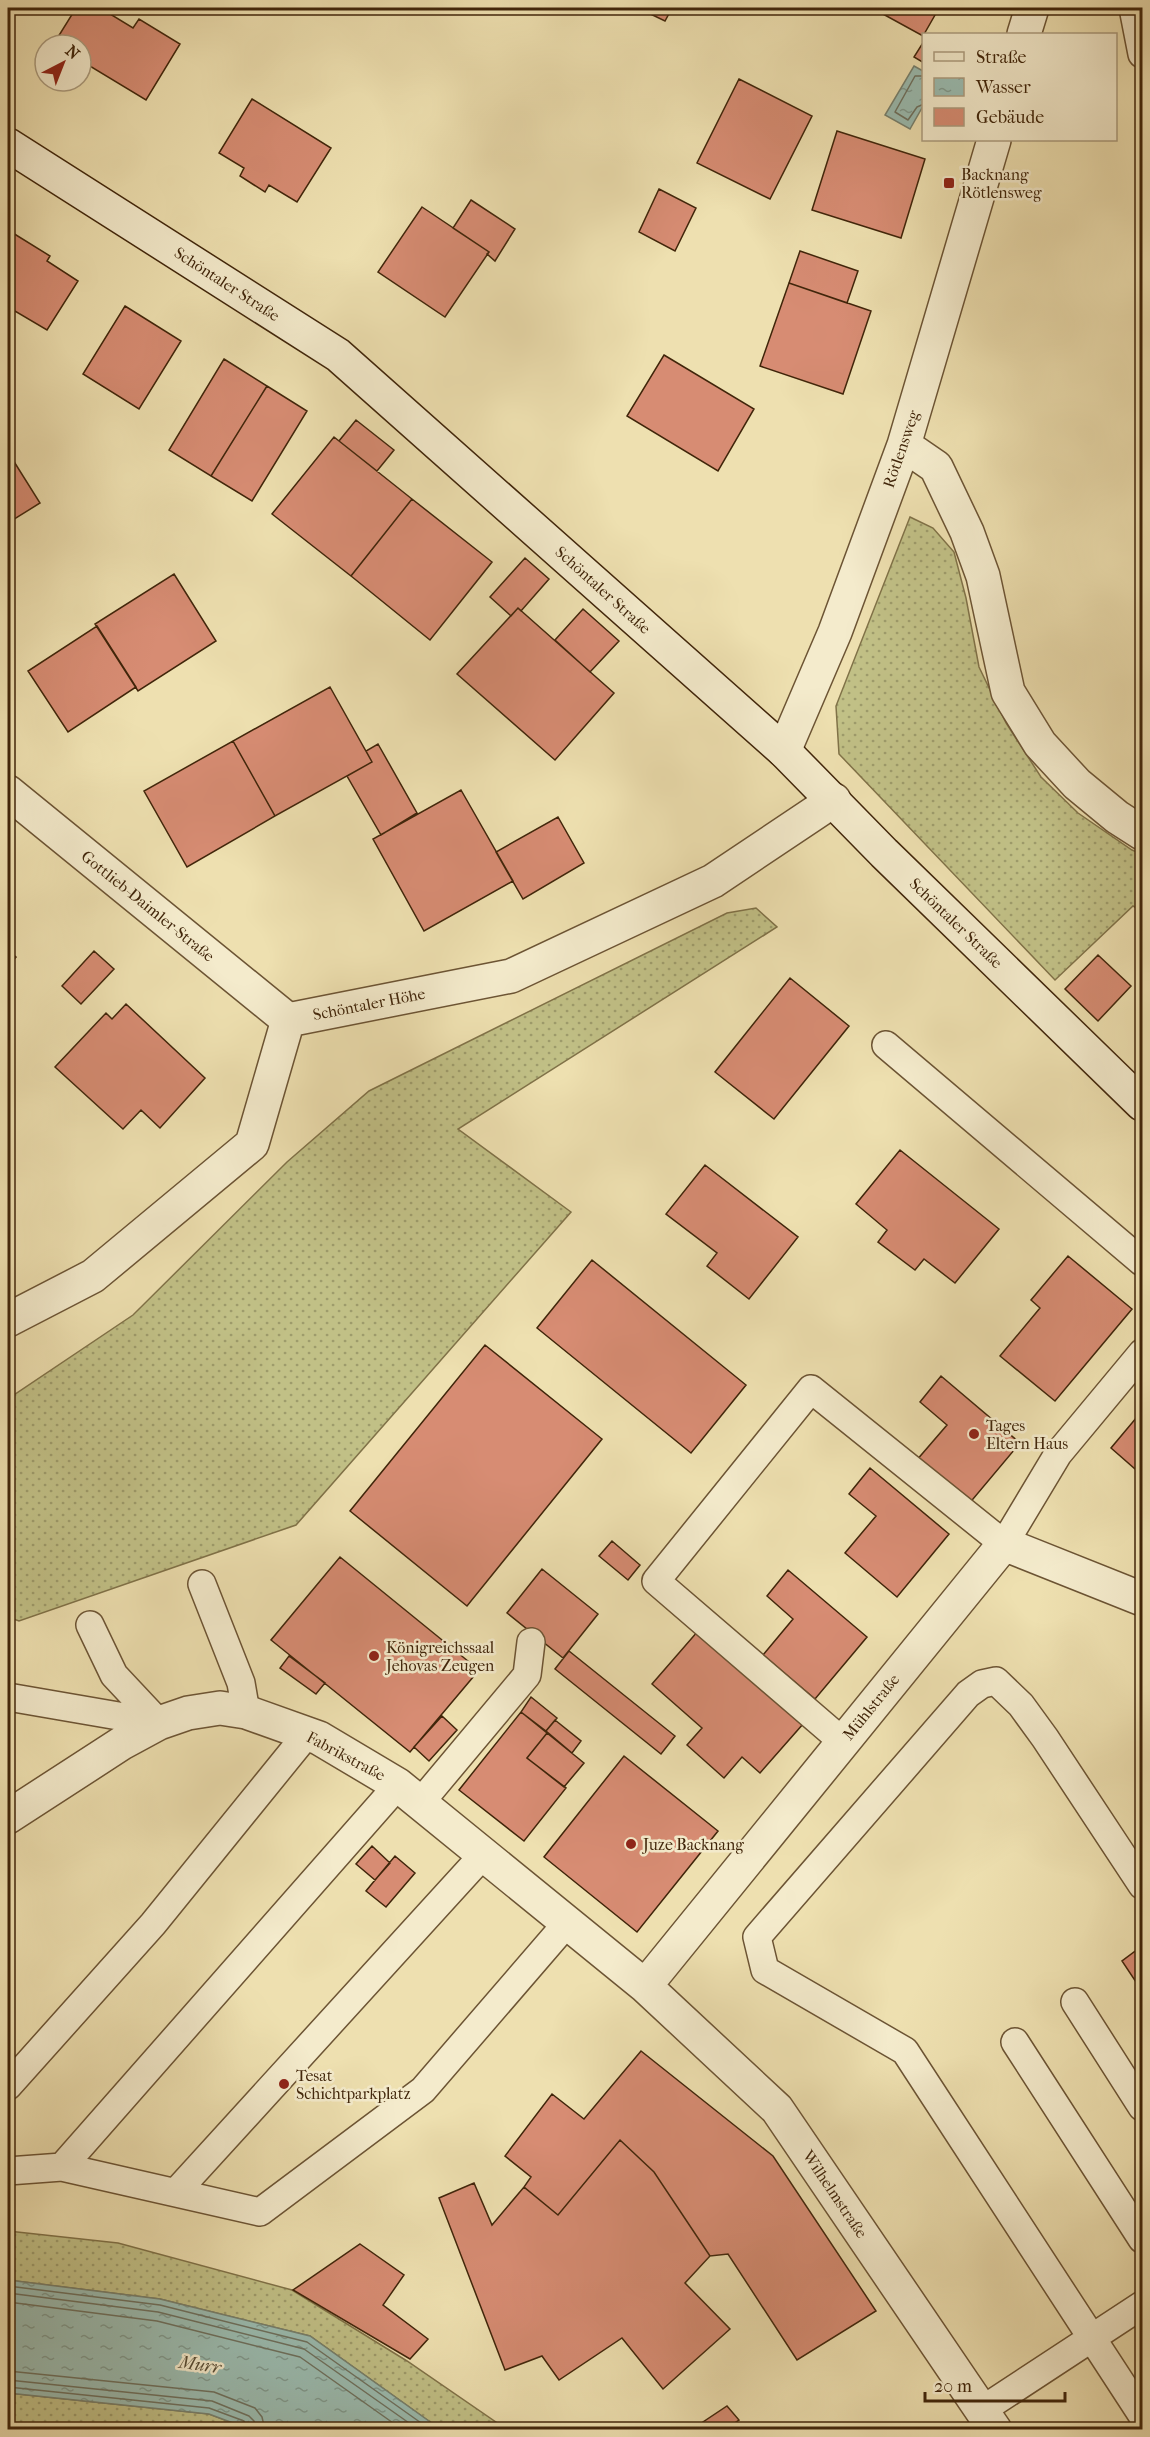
<svg xmlns="http://www.w3.org/2000/svg" width="1150" height="2437" font-family="'IM FELL French Canon',serif">
<style>
.grass{fill:url(#grass-dots);stroke:#807248;stroke-width:1.5}
.water{fill:url(#water-ripples);stroke:#76806e;stroke-width:1.5}
.lines{fill:none;stroke-linecap:round;stroke-linejoin:round}
.shore{stroke:#6d705e;stroke-width:1.5}
.building{fill:#d78c73;stroke:#40250a;stroke-width:1.5}
.lane-casing{stroke:#6c5434;stroke-width:30}
.street-casing{stroke:#6c5434;stroke-width:36}
.secondary-casing{stroke:#40250a;stroke-width:36}
.lane{stroke:#f4ebcc;stroke-width:27}
.street{stroke:#f4ebcc;stroke-width:33}
.secondary{stroke:#f4ebcc;stroke-width:33}
.poi-dot{fill:#8f2418;stroke:#f4ebcc;stroke-width:2}
.labels{text-anchor:middle;dominant-baseline:central;stroke-width:5;stroke-linejoin:round;paint-order:stroke}
.poi-label{font-size:16px;fill:#40250a;stroke:#f4ebcc;text-anchor:start}
.street-label{font-size:16px;fill:#40250a;stroke:#f4ebcc}
.water-label{font-size:18px;font-style:italic;fill:#564b34;stroke:#f4ebcc}
</style>
<defs>
<pattern id="grass-dots" width="8" height="8" patternUnits="userSpaceOnUse" patternTransform="scale(1.5)"><rect width="8" height="8" fill="#c1c086"/><path d="M2 2h.1M6 6h.1" fill="none" stroke="#9e9c6c" stroke-width="1.8" stroke-linecap="round"/></pattern>
<pattern id="water-ripples" width="26" height="14" patternUnits="userSpaceOnUse" patternTransform="scale(1.5)"><rect width="26" height="14" fill="#9abcb1"/><path d="M2 4q2-2 4 0t4 0M15 11q2-2 4 0t4 0" fill="none" stroke="#7f998e"/></pattern>
</defs>
<rect width="100%" height="100%" fill="#eee0b0"/>
<filter id="stains"><feTurbulence type="fractalNoise" baseFrequency=".00333" numOctaves="4"/><feColorMatrix values="0 0 0 0 .2 0 0 0 0 .09 0 0 0 0 .02 0 0 0 .5 -.17"/></filter>
<radialGradient id="worn" r=".72"><stop offset=".6" stop-color="#630" stop-opacity="0"/><stop offset="1" stop-color="#630" stop-opacity=".3"/></radialGradient>
<!-- grass -->
<path class="grass" d="M 910,517 L 933,528 L 954,552 L 966,598 L 979,667 L 1006,723 L 1041,777 L 1078,813 L 1132,850 L 1142,854 L 1142,911 L 1133,906 L 1055,980 L 839,754 L 836,706 Z
M 756,908 L 777,927 L 458,1129 L 571,1212 L 296,1525 L 19,1621 L 8,1617 L 8,1399 L 133,1315 L 287,1162 L 369,1091 L 727,913 Z
M 8,2231 L 118,2243 L 292,2290 L 407,2361 L 506,2429 L 440,2429 L 310,2336 L 160,2299 L 8,2280 Z
M 8,2393 L 209,2414 L 249,2429 L 8,2429 Z"/>
<!-- water -->
<path class="water" d="M 914,66 L 923,71 L 923,106 L 910,129 L 885,115 Z
M 8,2280 L 160,2299 L 310,2336 L 440,2429 L 249,2429 L 209,2414 L 8,2393 Z"/>
<g class="lines">
<!-- shore -->
<path class="shore" d="M 924,76 L 915,76 L 895,112 L 908,120 L 917,107 L 924,104
M 8,2286 L 160,2305 L 307,2342 L 431,2430
M 8,2293 L 158,2312 L 304,2349 L 419,2430
M 8,2302 L 157,2321 L 300,2357 L 403,2430
M 8,2371 L 214,2392 L 255,2408 L 262,2417 L 265,2430
M 8,2380 L 212,2401 L 249,2416 L 254,2421 L 256,2430
M 8,2387 L 209,2408 L 244,2421 L 248,2430"/>
</g>
<!-- building -->
<path class="building" d="M 76,8 L 113,8 L 110,14 L 133,28 L 139,19 L 180,44 L 146,100 L 85,63 L 81,70 L 81,45 L 53,45 Z
M 641,8 L 672,8 L 665,21 L 640,9 Z
M 872,8 L 939,8 L 923,36 Z
M 924,41 L 924,63 L 914,57 Z
M 739,79 L 812,116 L 770,199 L 697,163 Z
M 252,99 L 331,148 L 297,202 L 269,185 L 265,192 L 240,176 L 244,168 L 219,153 Z
M 837,131 L 925,159 L 901,238 L 812,210 Z
M 659,189 L 696,208 L 675,251 L 639,232 Z
M 471,200 L 515,229 L 495,261 L 487,254 L 489,252 L 453,228 Z
M 422,207 L 489,252 L 445,317 L 378,272 Z
M 8,230 L 50,256 L 47,261 L 78,281 L 47,330 L 15,311 L 12,316 L 8,312 Z
M 800,251 L 858,271 L 847,303 L 789,283 Z
M 789,283 L 871,311 L 843,394 L 760,366 Z
M 125,306 L 181,341 L 139,409 L 83,374 Z
M 664,355 L 754,409 L 718,471 L 627,416 Z
M 224,359 L 267,386 L 211,476 L 169,450 Z
M 267,386 L 307,411 L 252,501 L 211,476 Z
M 356,420 L 394,450 L 377,471 L 339,441 Z
M 334,437 L 412,499 L 351,576 L 272,514 Z
M 8,452 L 40,503 L 8,523 Z
M 412,499 L 492,562 L 430,640 L 351,576 Z
M 525,558 L 549,579 L 521,611 L 518,608 L 511,616 L 490,597 Z
M 174,574 L 216,641 L 138,691 L 95,624 Z
M 518,608 L 614,693 L 555,760 L 457,674 Z
M 583,609 L 619,641 L 590,672 L 555,640 Z
M 97,626 L 136,687 L 68,732 L 28,671 Z
M 330,687 L 372,762 L 275,816 L 233,741 Z
M 233,741 L 275,816 L 187,867 L 144,791 Z
M 378,744 L 417,813 L 381,835 L 347,776 L 372,762 L 366,751 Z
M 461,790 L 513,881 L 424,931 L 373,839 Z
M 558,817 L 584,863 L 523,899 L 496,852 Z
M 8,950 L 16,957 L 8,966 Z
M 94,951 L 114,969 L 81,1004 L 62,986 Z
M 1098,955 L 1131,986 L 1098,1021 L 1065,989 Z
M 790,978 L 849,1026 L 774,1119 L 715,1072 Z
M 126,1004 L 205,1078 L 160,1128 L 141,1110 L 123,1129 L 55,1067 L 106,1013 L 112,1019 Z
M 900,1150 L 999,1229 L 955,1283 L 924,1259 L 915,1270 L 878,1242 L 887,1230 L 856,1204 Z
M 705,1165 L 798,1237 L 749,1299 L 707,1266 L 717,1253 L 666,1214 Z
M 1068,1256 L 1132,1309 L 1055,1401 L 1000,1356 L 1040,1308 L 1031,1300 Z
M 592,1260 L 746,1385 L 691,1453 L 537,1328 Z
M 485,1345 L 602,1439 L 467,1606 L 350,1511 Z
M 941,1376 L 1020,1443 L 968,1505 L 916,1461 L 947,1425 L 920,1402 Z
M 1142,1411 L 1142,1475 L 1111,1448 Z
M 870,1468 L 949,1534 L 897,1597 L 845,1553 L 876,1516 L 849,1494 Z
M 612,1541 L 640,1565 L 628,1580 L 599,1556 Z
M 340,1557 L 479,1670 L 410,1752 L 271,1640 Z
M 542,1569 L 598,1614 L 563,1658 L 507,1613 Z
M 788,1570 L 867,1637 L 815,1699 L 763,1655 L 793,1619 L 767,1596 Z
M 698,1631 L 803,1724 L 760,1773 L 742,1757 L 724,1778 L 687,1745 L 702,1728 L 652,1684 Z
M 569,1651 L 675,1736 L 661,1754 L 555,1669 Z
M 289,1656 L 325,1683 L 316,1694 L 280,1668 Z
M 531,1697 L 557,1718 L 546,1731 L 521,1712 Z
M 521,1712 L 547,1733 L 527,1758 L 566,1788 L 524,1841 L 459,1790 Z
M 442,1716 L 457,1730 L 429,1761 L 414,1747 Z
M 555,1720 L 581,1741 L 572,1753 L 546,1731 Z
M 547,1733 L 584,1763 L 564,1787 L 527,1758 Z
M 624,1756 L 718,1831 L 637,1932 L 544,1857 Z
M 372,1846 L 390,1863 L 375,1880 L 356,1864 Z
M 395,1856 L 415,1873 L 386,1907 L 366,1891 Z
M 1142,1946 L 1142,1991 L 1122,1961 Z
M 641,2051 L 773,2156 L 876,2311 L 797,2360 L 728,2254 L 710,2256 L 654,2172 L 620,2140 L 558,2215 L 524,2187 L 531,2177 L 505,2156 L 552,2094 L 584,2119 Z
M 620,2140 L 654,2172 L 710,2256 L 685,2283 L 730,2329 L 663,2389 L 622,2338 L 559,2380 L 542,2356 L 505,2370 L 439,2198 L 474,2183 L 492,2225 L 524,2187 L 558,2215 Z
M 360,2244 L 404,2275 L 383,2305 L 428,2339 L 410,2359 L 293,2290 Z
M 727,2406 L 739,2420 L 724,2430 L 691,2430 Z"/>
<g class="lines">
<!-- lane casing -->
<g class="lane-casing">
<path id="lane" d="M 1133,8 L 1142,54
M 886,1045 L 1142,1262
M 202,1584 L 241,1683 L 246,1712
M 90,1625 L 114,1675 L 159,1723
M 8,1697 L 159,1723
M 842,1741 L 656,1581 L 811,1389 L 1004,1544 L 1058,1454 L 1142,1353
M 420,1803 L 527,1675 L 531,1642
M 1142,1885 L 1045,1738 L 1021,1705 L 996,1681 L 982,1684 L 968,1694 L 757,1937 L 765,1970 L 905,2051 L 1142,2415
M 1075,2002 L 1142,2107
M 1015,2042 L 1142,2239
M 8,2086 L 153,1924 L 307,1734
M 62,2167 L 398,1785
M 8,2171 L 62,2167 L 260,2212 L 423,2090 L 567,1923
M 176,2192 L 484,1854
M 982,2410 L 1142,2305"/>
</g>
<!-- street casing -->
<g class="street-casing">
<path id="street" d="M 1024,34 L 1032,8
M 904,445 L 936,467 L 967,532 L 983,576 L 1008,692 L 1040,744 L 1077,784 L 1117,817 L 1142,833
M 784,751 L 835,632 L 904,445 L 994,140
M 8,792 L 288,1020
M 288,1020 L 511,976 L 713,881 L 834,800
M 8,1320 L 93,1276 L 252,1144 L 288,1020
M 8,1817 L 122,1743 L 159,1723 L 188,1713 L 220,1708 L 246,1712 L 319,1738 L 398,1785 L 645,1986 L 777,2109 L 995,2430
M 645,1986 L 1004,1544 L 1142,1599"/>
</g>
<!-- secondary casing -->
<g class="secondary-casing">
<path id="secondary" d="M 8,145 L 338,355 L 784,751 L 884,853 L 1142,1104"/>
</g>
<!-- lane -->
<use href="#lane" class="lane"/>
<!-- street -->
<use href="#street" class="street"/>
<!-- secondary -->
<use href="#secondary" class="secondary"/>
</g>
<!-- markers -->
<g class="poi-dot">
<rect x="943" y="177" width="12" height="12" rx="3"/>
<circle cx="974" cy="1434" r="6"/>
<circle cx="374" cy="1656" r="6"/>
<circle cx="631" cy="1844" r="6"/>
<circle cx="284" cy="2084" r="6"/>
</g>
<g class="labels">
<!-- poi labels -->
<g class="poi-label">
<text x="961" y="174">Backnang<tspan x="961" dy="18">Rötlensweg</tspan></text>
<text x="986" y="1425">Tages<tspan x="986" dy="18">Eltern Haus</tspan></text>
<text x="386" y="1647">Königreichssaal<tspan x="386" dy="18">Jehovas Zeugen</tspan></text>
<text x="643" y="1844">Juze Backnang</text>
<text x="296" y="2075">Tesat<tspan x="296" dy="18">Schichtparkplatz</tspan></text>
</g>
<!-- street labels -->
<g class="street-label">
<text transform="translate(227 284) rotate(33)">Schöntaler Straße</text>
<text transform="translate(901 449) rotate(-71)">Rötlensweg</text>
<text transform="translate(603 590) rotate(42)">Schöntaler Straße</text>
<text transform="translate(148 906) rotate(39)">Gottlieb-Daimler-Straße</text>
<text transform="translate(956 923) rotate(44)">Schöntaler Straße</text>
<text transform="translate(369 1004) rotate(-11)">Schöntaler Höhe</text>
<text transform="translate(871 1707) rotate(-51)">Mühlstraße</text>
<text transform="translate(346 1756) rotate(28)">Fabrikstraße</text>
<text transform="translate(835 2194) rotate(56)">Wilhelmstraße</text>
</g>
<!-- water labels -->
<g class="water-label">
<text transform="translate(200 2365) rotate(8)">Murr</text>
</g>
</g>
<!-- margin -->
<rect width="1150" height="2437" fill="none" stroke="#eee0b0" stroke-width="30"/>
<rect x="9" y="9" width="1132" height="2419" fill="none" stroke="#40250a" stroke-width="3"/>
<rect x="15" y="15" width="1120" height="2407" fill="none" stroke="#40250a" stroke-width="1.5"/>
<!-- legend -->
<rect x="922" y="33" width="195" height="108" fill="#f4ebcc" stroke="#ac9c7e" stroke-width="1.5"/>
<rect x="934" y="52" width="30" height="9" fill="#f4ebcc" stroke="#ac9c7e" stroke-width="1.5"/>
<text x="976" y="63" font-size="18" fill="#40250a">Straße</text>
<rect x="934" y="78" width="30" height="18" fill="url(#water-ripples)" stroke="#ac9c7e" stroke-width="1.5"/>
<text x="976" y="93" font-size="18" fill="#40250a">Wasser</text>
<rect x="934" y="108" width="30" height="18" fill="#d78c73" stroke="#ac9c7e" stroke-width="1.5"/>
<text x="976" y="123" font-size="18" fill="#40250a">Gebäude</text>
<!-- north arrow -->
<g transform="translate(63 63) rotate(42)"><circle r="28" fill="#f4ebcc" stroke="#ac9c7e" stroke-width="1.5"/>
<path d="M0-4.5L10 22L0 15L-10 22Z" fill="#8f2418"/>
<text y="-9" font-size="16" font-weight="bold" text-anchor="middle" fill="#40250a">N</text>
</g>
<!-- scale -->
<path d="M925 2392v9h140v-9" fill="none" stroke="#40250a" stroke-width="3"/>
<text x="934" y="2392" font-size="18" fill="#40250a" stroke="#f4ebcc" stroke-width="4.5" paint-order="stroke">20 m</text>
<rect width="100%" height="100%" filter="url(#stains)"/>
<rect width="100%" height="100%" fill="url(#worn)"/>
</svg>
